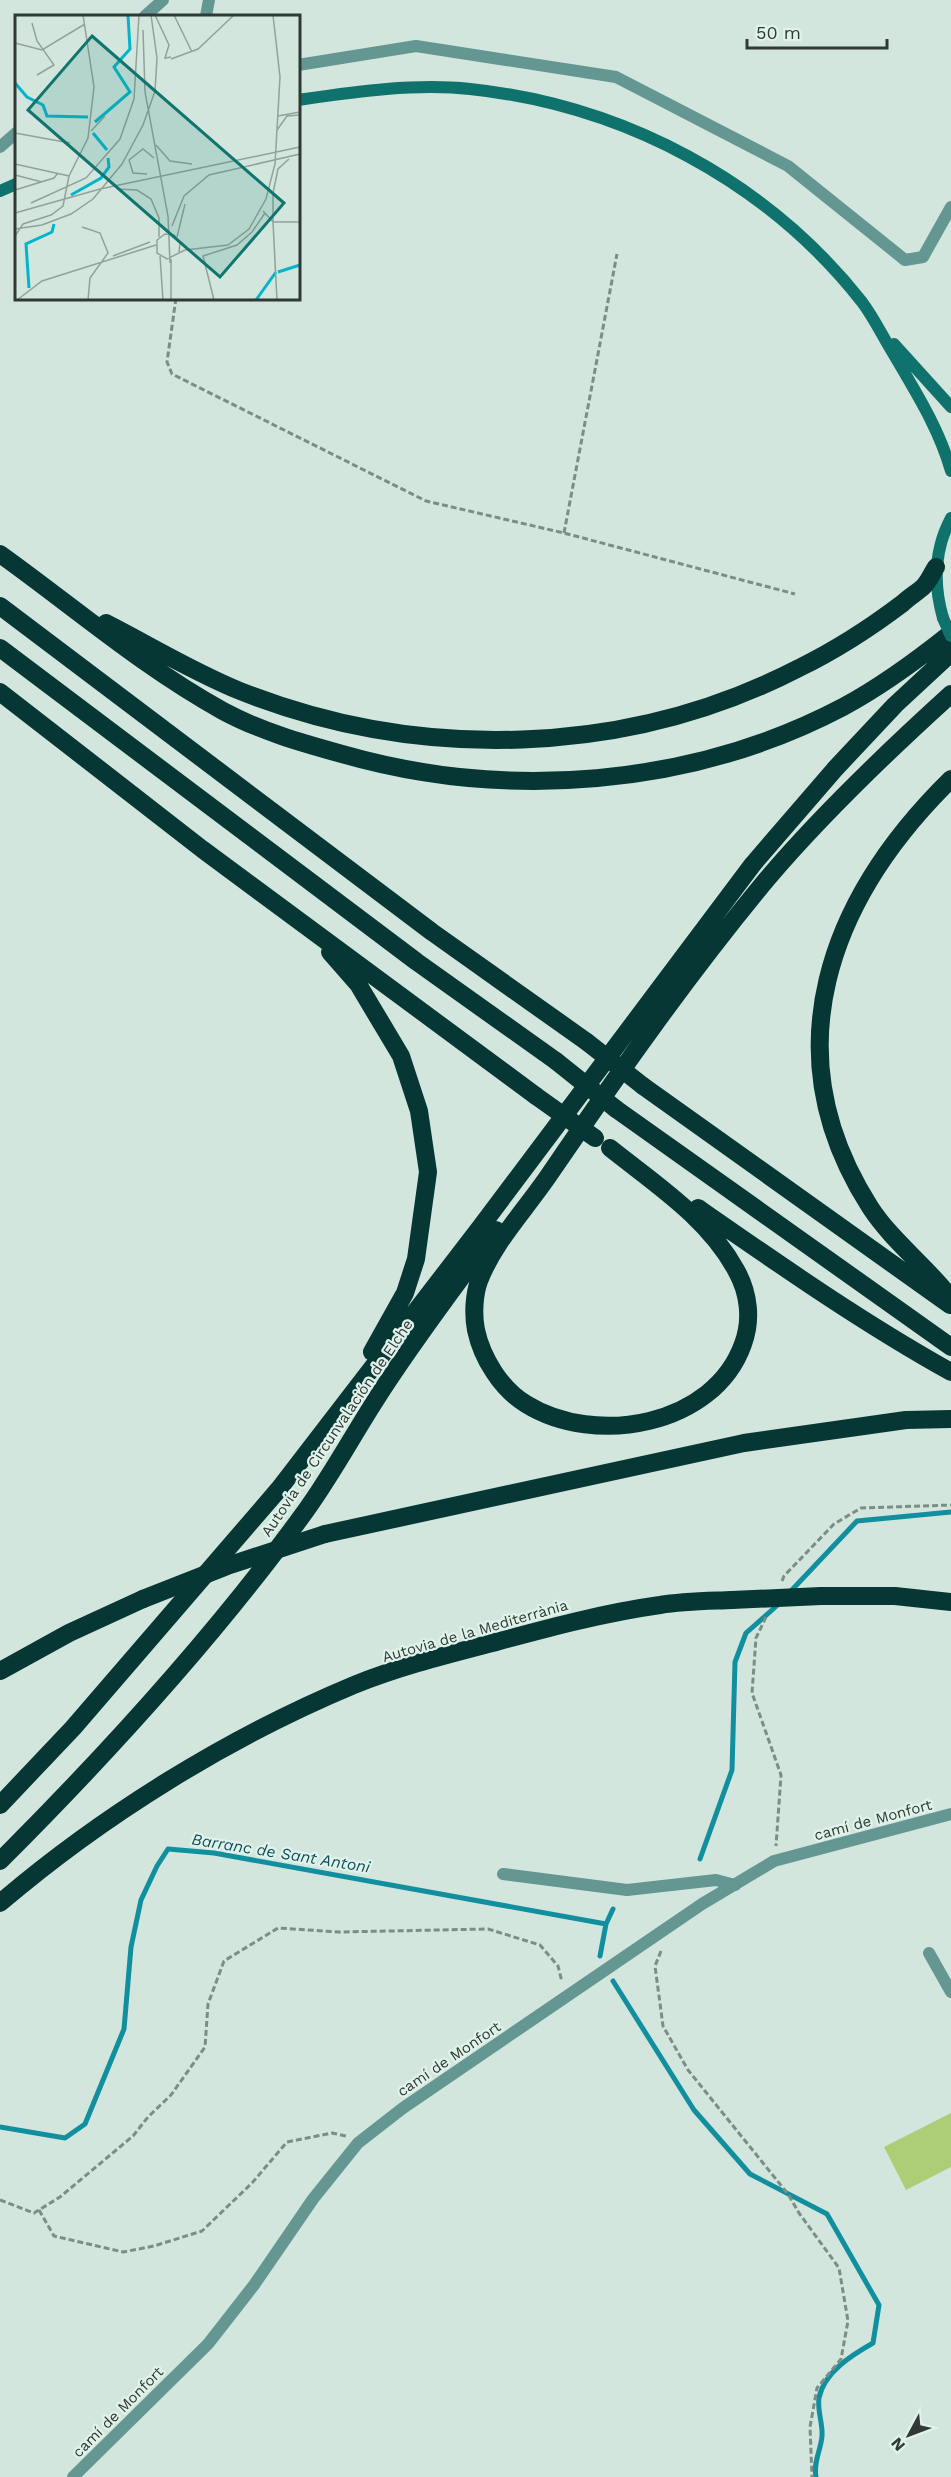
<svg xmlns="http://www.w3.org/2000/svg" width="951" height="2477" font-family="'Work Sans',sans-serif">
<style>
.pitch{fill:#adce76}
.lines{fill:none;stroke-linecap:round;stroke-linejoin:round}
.stream{stroke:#128f9e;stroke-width:5}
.path{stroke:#7e8c86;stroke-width:3;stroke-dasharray:6 3;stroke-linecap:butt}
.minor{stroke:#649692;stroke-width:12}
.tertiary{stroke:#649692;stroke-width:12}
.secondary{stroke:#10726c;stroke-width:12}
.motorway{stroke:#073734;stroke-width:18}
.secondary-bridge{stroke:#10726c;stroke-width:12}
.motorway-bridge{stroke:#073734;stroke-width:18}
.labels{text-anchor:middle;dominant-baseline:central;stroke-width:4.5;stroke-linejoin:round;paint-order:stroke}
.street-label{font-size:15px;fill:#313936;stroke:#dff3eb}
.water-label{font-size:16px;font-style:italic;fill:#124e58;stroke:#dff3eb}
.inset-river{fill:none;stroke:#05b4ca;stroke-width:3}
.inset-road{fill:none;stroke:#92a19a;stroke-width:1.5}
.view{fill:#0f766e;fill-opacity:0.15;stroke:#0f766e;stroke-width:3}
.inset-edge{fill:none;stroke:#313936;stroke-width:3}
</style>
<rect width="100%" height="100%" fill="#d2e6dd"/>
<!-- pitch -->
<path class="pitch" d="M 951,2113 L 951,2167 L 906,2190 L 884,2147 Z"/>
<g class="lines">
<!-- stream -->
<path class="stream" d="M 789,1593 L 857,1521 L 951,1512
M 700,1859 L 732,1770 L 735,1662 L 746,1633 L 781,1602
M 600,1956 L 606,1924
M 613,1981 L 694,2110 L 750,2174 L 827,2214 L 879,2305 L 873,2343 C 852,2355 824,2372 819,2398 C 817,2410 823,2424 822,2436 C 821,2450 813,2462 816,2477
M 0,2127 L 65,2138 L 85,2124 L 124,2029 L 131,1947 L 141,1900 L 157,1866 L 168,1849 L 214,1853 L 606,1924 L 613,1909"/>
<!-- path -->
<path class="path" d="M 176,298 L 167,362 L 172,374 L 426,501 L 564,533 L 795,594
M 564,533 L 617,254
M 782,1581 L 784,1576 L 834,1524 L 861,1508 L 951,1505
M 766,1617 L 756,1638 L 752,1693 L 781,1775 L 776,1846
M 661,1951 L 655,1966 L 663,2026 L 688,2070 L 788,2194 L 799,2213 L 839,2268 L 848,2321 L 841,2359 L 817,2388 L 810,2427 L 812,2477
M 0,2200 L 34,2213 L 60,2197 L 133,2136 L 148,2117 L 171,2095 L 205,2047 L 208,2004 L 224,1961 L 278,1928 L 339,1932 L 488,1929 L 540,1945 L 558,1966 L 562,1982
M 39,2210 L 54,2236 L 123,2252 L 154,2246 L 202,2231 L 252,2183 L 287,2142 L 332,2133 L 346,2136"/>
<!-- minor -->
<path class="minor" d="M 145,16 L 163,0
M 206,16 L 209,0
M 298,65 L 416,46 L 616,77 L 788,166 L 905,260 L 923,257 L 951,207
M 0,147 L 16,133
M 503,1874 L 627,1890 L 716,1880 L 735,1885
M 929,1953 L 951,1992"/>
<!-- tertiary -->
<path class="tertiary" d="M 73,2477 L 208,2344 L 254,2285 L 313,2199 L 358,2143 L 403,2108 L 702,1904 L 774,1861 L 951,1814"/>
<!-- secondary -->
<path class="secondary" d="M 298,100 C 354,92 414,83 470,89 C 623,105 767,181 862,302 C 874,318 883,337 893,353 C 915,391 939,428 951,471
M 0,191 L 16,184
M 894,344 L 951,407
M 943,618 C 933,583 934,550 951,518"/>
<!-- motorway -->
<path class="motorway" d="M 0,554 C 74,607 143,667 223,711 C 260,731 302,743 342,754 C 506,801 691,787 843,707 C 882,686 916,661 951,633
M 0,606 L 432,932 L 587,1042
M 106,623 C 151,646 193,672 240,691 C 419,762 627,757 799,668 C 836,650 870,628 903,603 C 909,597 918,592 924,586 C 929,581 932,573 936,567
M 0,648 L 417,962 L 556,1061
M 0,692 L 202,849 L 536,1096
M 951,779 C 829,899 771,1052 870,1207 C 892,1241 926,1266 951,1298
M 330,952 L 358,984 L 401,1056 L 419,1111 L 428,1172 L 416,1259 L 405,1293 L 372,1352
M 643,1086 L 950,1305
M 616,1109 L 951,1347
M 610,1148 C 655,1184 708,1218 736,1270 C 749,1293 752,1320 743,1344 C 714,1426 595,1447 526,1404 C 501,1389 482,1358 476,1330 C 473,1315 474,1295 479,1281 C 494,1242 526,1209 549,1175 C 618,1074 689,973 767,879 C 823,813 887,752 951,694
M 698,1208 C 780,1265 863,1323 951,1372
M 325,1534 L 744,1443 L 906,1420 L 951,1419
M 821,1596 L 895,1596 L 951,1602
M 0,1671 L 69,1633 L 143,1599
M 0,1805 L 73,1728 L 279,1489 L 479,1229 L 753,864 L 834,770 L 895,705 L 951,653
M 0,1861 C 110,1751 216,1635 307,1509 C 332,1474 352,1437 375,1401 C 412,1342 455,1287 496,1230
M 0,1903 C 103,1815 229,1737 354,1685 C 398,1667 446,1655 492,1643 C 548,1628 603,1613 660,1605 C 684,1601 709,1601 732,1600"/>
<!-- secondary-bridge -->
<path class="secondary-bridge" d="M 943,618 L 951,636"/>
<!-- motorway-bridge -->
<path class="motorway-bridge" d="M 587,1042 L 643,1086
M 556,1061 L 616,1109
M 536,1096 L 595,1138
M 143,1599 L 227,1566 L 325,1534
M 732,1600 L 821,1596"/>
</g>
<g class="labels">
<!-- street labels -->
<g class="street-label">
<text transform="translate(337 1428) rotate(-56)">Autovía de Circunvalación de Elche</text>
<text transform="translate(475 1631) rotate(-16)">Autovia de la Mediterrània</text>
<text transform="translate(873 1820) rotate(-15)">camí de Monfort</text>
<text transform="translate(449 2059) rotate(-34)">camí de Monfort</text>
<text transform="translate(118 2412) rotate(-45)">camí de Monfort</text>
</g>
<!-- water labels -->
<g class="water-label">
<text transform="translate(281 1853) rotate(9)">Barranc de Sant Antoni</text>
</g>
</g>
<!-- overview -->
<g transform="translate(15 15)">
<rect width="285" height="285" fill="#d2e6dd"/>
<path class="inset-river" d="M 0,68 L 12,82 L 28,90 L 32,101 L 73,102M 80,107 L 115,77 L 99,52 L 115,34 L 113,0M 78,118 L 92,135M 56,180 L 86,163 L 94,152 L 93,143M 263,257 L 285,250M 14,273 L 11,229 L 37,217 L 39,209M 241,285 L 261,257"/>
<path class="inset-road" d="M 140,0 L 154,30 L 150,43 L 156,42M 159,0 L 177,37M 17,8 L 22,26 L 39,50 L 22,60M 128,15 L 130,77 L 153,201 L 155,248M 0,28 L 27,35 L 70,9M 156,44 L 183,34 L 219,0M 263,101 L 285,97M 262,115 L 272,101 L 285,100M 76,116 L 90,101M 0,118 L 55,128M 141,130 L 155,146 L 177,149M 274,144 L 263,154 L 258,178 L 258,207 L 285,207M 0,149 L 54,161M 132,159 L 118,158 L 114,145 L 128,134 L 139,143M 0,160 L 27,167M 102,174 L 122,175 L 136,184 L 144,203 L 144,222M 0,175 L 39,163 L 43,158M 16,188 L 71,163 L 105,124 L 119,84 L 124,0M 248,196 L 258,207 L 262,285M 0,198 L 85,174 L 285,132M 157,211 L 169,181 L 194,160 L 285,139M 67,212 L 85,218 L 93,238 L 75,263 L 73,285M 0,214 L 27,210 L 56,199 L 78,184 L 107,149 L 128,110 L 140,76 L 142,43 L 136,0M 0,221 L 8,209 L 36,200 L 48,191 L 54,161 L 73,123 L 79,72 L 68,0M 162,222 L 170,189M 164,237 L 165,228 L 159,220 L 150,219 L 142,225 L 142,238 L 152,244 L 170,235 L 213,230 L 234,214 L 251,184 L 260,149 L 265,62 L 258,0M 98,241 L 135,227M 145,241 L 148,285M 156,244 L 156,285M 2,285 L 27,266 L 141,230M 199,285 L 188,241 L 222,230 L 237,217 L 250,198"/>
<path class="view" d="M 77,21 L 269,188 L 205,262 L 13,95 Z"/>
<rect width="285" height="285" class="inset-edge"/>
</g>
<!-- north arrow -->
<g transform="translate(909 2435) rotate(229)" stroke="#dff3eb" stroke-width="4.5" paint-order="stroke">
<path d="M0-4.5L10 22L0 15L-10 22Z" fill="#313936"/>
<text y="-9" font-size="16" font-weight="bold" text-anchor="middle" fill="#313936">N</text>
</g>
<!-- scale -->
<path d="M747 39v9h140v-9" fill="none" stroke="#313936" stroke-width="3"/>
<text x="756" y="39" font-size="18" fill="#313936" stroke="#dff3eb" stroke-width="4.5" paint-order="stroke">50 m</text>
</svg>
